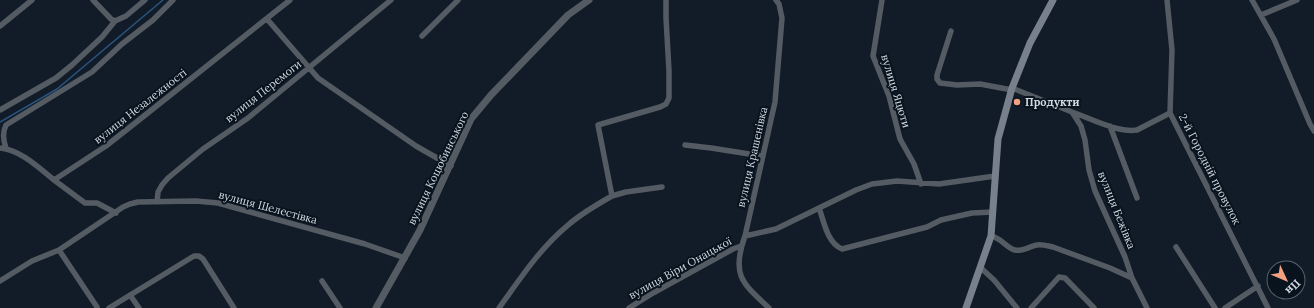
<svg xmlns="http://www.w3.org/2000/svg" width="1314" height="308" font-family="Lora,serif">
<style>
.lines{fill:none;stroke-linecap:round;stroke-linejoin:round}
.stream{stroke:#2a5580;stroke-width:1.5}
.minor{stroke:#555b62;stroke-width:5.5}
.tertiary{stroke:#555b62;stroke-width:7}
.secondary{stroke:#77808b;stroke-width:7}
.poi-dot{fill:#f3a081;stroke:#08131e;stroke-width:1.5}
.labels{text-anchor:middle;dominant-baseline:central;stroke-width:4;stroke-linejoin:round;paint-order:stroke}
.street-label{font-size:11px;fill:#d1d9e1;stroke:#08131e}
.poi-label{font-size:11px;font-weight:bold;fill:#d1d9e1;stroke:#08131e;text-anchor:start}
</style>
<rect width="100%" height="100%" fill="#111c28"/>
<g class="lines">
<!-- stream -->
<path class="stream" d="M 0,122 L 57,89 L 163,0"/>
<!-- minor -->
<path class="minor" d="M 93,0 L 111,19 L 115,21
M 882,0 L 873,56 L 889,96 L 900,139 L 914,164 L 921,184
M 1167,0 L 1172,50 L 1170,113
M 1252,0 L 1274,39 L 1310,124 L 1314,131
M 1261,15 L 1297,0
M 267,19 L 318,78 L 416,146 L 451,166
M 0,26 L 32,0
M 951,31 L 937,75 L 937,79 L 940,83 L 957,85 L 980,84 L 1012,90
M 422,36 L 458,0
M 1012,88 L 1072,112 L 1081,126 L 1085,140 L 1089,170 L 1095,191 L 1125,257 L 1132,278 L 1147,308
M 0,110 L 56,78 L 72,65 L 102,37 L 115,21 L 126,16 L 145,0
M 1072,112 C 1090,118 1118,133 1137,130 L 1170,113 L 1268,308
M 1110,126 L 1137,198
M 685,145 L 711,148 L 762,156
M 0,148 C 21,150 39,168 54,180
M 6,148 C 3,140 2,133 6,125 L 92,72 L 122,44 L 153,20 L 173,0
M 612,196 L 626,192 L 662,187
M 157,202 L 158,192 L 162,185 L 168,178 L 203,149 L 248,118 L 391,0
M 819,208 C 824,221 827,243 842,249 L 927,227 L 941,220 L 972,213 L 993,212
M 116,213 L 97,203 L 85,203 L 54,180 L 106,146 L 144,116 L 290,0
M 745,236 L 776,229 L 856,190 L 872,184 L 897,181 L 939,184 L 995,176
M 991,236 C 1002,238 1006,248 1015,250 C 1022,252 1030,246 1037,245 C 1042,244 1048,246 1053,247 L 1110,268 L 1132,278
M 1176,247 L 1215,308
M 59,250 L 97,307
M 981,268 L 994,280 L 1017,308
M 0,281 L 32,261 L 59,250 L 123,207 L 130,204 L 138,202 L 196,201 L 218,203 L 365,244 L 405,258
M 322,281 L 340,308
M 130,295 L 139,308
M 109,308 L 194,256 L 199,256 L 203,259 L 234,308
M 499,308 C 520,279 540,248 568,225 C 581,214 596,205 612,196 L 598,125 L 660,107 L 666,104 L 669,98 L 669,71 L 666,18 L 666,0
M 629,308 L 653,293 L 733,249 L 741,246
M 769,308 C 742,283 731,275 745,236 L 775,102 L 782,18 L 779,4 L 776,0
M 1031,308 L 1059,277 L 1065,278 L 1094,308
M 1225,308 L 1258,286"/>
<!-- tertiary -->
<path class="tertiary" d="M 376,308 L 420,230 L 471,119 L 491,95 L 568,15 L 589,0"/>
<!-- secondary -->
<path class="secondary" d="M 966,308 L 991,236 L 998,139 L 1012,88 L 1030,43 L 1053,0"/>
</g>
<!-- markers -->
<circle class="poi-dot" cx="1017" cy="102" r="4"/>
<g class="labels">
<!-- street labels -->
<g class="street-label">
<text transform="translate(263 91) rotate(-38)">вулиця Перемоги</text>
<text transform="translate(896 91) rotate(73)">вулиця Яцюти</text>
<text transform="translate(140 106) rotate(-38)">вулиця Незалежності</text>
<text transform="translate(752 157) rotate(-77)">вулиця Крашенівка</text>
<text transform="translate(438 168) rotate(-64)">вулиця Коцюбинського</text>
<text transform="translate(1210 169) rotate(63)">2-й Городній провулок</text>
<text transform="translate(268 207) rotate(15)">вулиця Шелестівка</text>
<text transform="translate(1117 210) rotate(68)">вулиця Бежівка</text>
<text transform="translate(680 268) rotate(-29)">вулиця Віри Онацької</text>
</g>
<!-- poi labels -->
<g class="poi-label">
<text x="1025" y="102">Продукти</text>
</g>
</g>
<!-- north arrow -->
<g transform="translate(1286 280) rotate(134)"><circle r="19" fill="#08131e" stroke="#58626c"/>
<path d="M0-3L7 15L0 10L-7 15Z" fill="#f3a081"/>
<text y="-6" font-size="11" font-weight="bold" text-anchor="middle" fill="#d1d9e1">Пн</text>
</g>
</svg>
